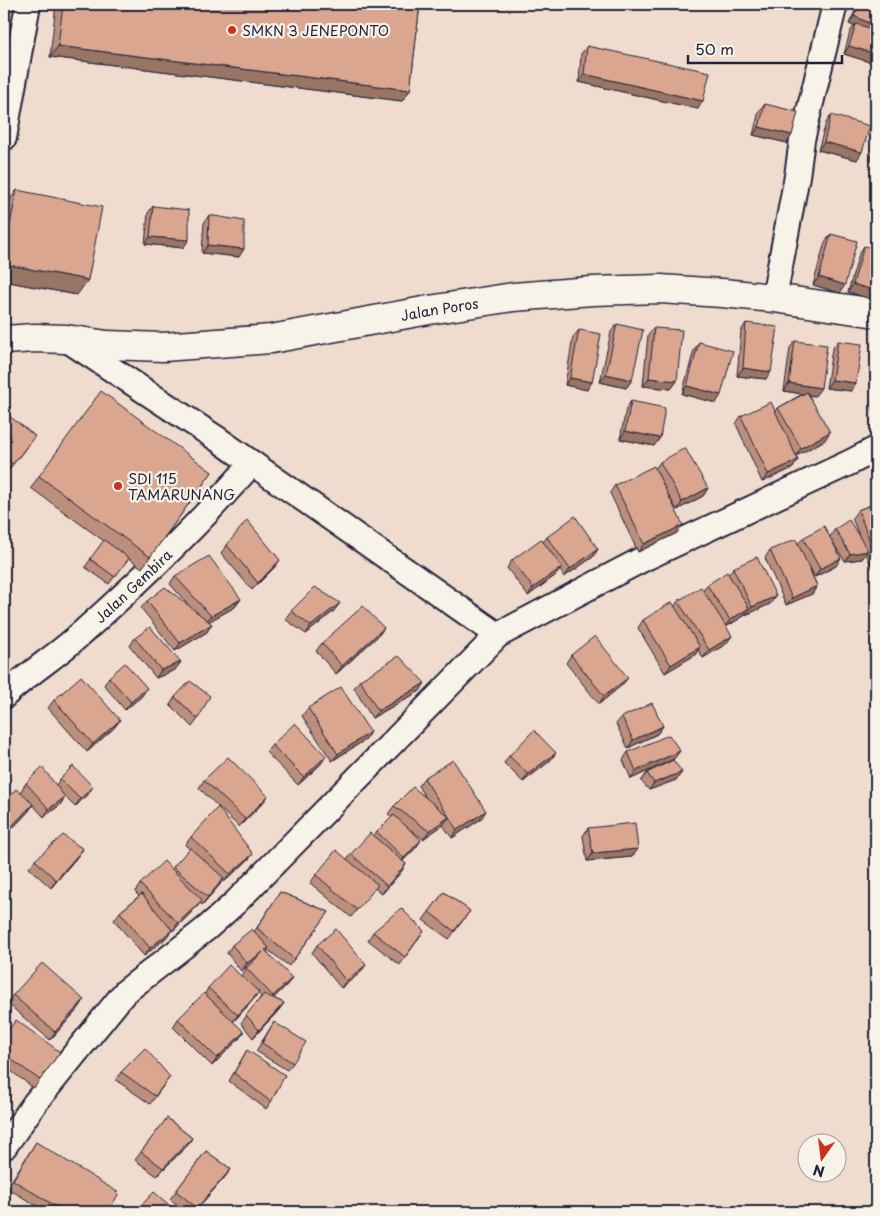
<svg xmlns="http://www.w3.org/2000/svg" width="880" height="1216" font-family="'Playpen Sans',sans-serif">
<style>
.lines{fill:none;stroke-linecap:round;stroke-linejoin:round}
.minor-casing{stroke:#22223b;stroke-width:28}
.major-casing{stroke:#22223b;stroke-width:31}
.minor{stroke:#f7f3e8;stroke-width:24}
.major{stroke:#f7f3e8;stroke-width:28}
.wall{fill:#bc8f7c;stroke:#22223b}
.shaded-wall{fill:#997465;stroke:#22223b}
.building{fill:#dba690;stroke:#22223b}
.poi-dot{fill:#c8321e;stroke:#f7f3e8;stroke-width:2}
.labels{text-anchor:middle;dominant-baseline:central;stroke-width:4.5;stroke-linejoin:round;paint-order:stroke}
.poi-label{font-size:14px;fill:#22223b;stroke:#f7f3e8;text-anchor:start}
.street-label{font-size:14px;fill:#22223b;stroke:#f7f3e8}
</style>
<rect width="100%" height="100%" fill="#efdcce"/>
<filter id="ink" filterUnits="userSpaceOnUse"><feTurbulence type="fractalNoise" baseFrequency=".02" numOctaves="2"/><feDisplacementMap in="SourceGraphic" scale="10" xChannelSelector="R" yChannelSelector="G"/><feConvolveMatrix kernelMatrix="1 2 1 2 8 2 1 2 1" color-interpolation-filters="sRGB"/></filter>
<g filter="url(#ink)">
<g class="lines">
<!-- minor casing -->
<g class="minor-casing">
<g id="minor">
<path d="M 4,138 L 28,4"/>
<path d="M 774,298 L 797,176 L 802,140 L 835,4"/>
<path d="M 66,339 L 219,440 L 498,635"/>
<path id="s1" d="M 4,696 C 26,675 52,659 75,639 C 137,584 198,526 252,463"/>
<path d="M 4,1147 L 35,1103 L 125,992 L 207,928 L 235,903 L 498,635 L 643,559 L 851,462 L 876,449"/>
</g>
</g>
<!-- major casing -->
<g class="major-casing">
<g id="major">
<path id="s2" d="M 4,340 L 35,338 L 66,339 L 107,345 L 163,347 L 271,339 L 429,310 L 513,297 L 592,291 L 660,289 L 722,293 L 774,298 L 876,313"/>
</g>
</g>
<!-- minor -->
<use href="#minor" class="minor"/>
<!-- major -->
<use href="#major" class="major"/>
</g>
<!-- wall -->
<path class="wall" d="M 56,4 L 420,4 L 410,90 L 402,101 L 50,57 Z
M 858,4 L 876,4 L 876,64 L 844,54 L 850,32 L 854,26 L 849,24 Z
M 587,46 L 698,109 L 579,82 L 581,54 Z
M 765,104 L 787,143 L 753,135 L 759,111 Z
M 831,115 L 857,160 L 818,150 L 826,123 Z
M 876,139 L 876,162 L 870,160 Z
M 17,190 L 77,295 L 4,281 L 4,218 L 6,205 Z
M 153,206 L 183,248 L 145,244 L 148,213 Z
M 209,215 L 239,257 L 202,253 L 204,223 Z
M 831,234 L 840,293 L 813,285 L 825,242 Z
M 864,246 L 874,300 L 848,292 L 859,254 Z
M 746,323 L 766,379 L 737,376 L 741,331 Z
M 617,324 L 632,380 L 626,388 L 600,382 L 611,332 Z
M 654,328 L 677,381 L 671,389 L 643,386 L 648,335 Z
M 579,330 L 587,390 L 565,385 L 573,337 Z
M 795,341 L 815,396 L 809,395 L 825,440 L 796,456 L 793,468 L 762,482 L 736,424 L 741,416 L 776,411 L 778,408 L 802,394 L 784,391 L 790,348 Z
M 838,341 L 856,383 L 851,391 L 826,388 L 832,349 Z
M 699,342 L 716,403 L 682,394 L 694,350 Z
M 631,401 L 654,446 L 620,439 L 626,409 Z
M 876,402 L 876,411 L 873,409 Z
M 4,412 L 29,444 L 7,472 L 4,470 Z
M 660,462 L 708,488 L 703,496 L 677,510 L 667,493 L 677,533 L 638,552 L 610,493 L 615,485 L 655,469 Z
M 212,472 L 142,568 L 128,558 L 109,584 L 85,567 L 104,541 L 31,488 L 39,476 Z
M 876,503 L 876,571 L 874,572 L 866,553 L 862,559 L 845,561 L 833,543 L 836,566 L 815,577 L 807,562 L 817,586 L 812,594 L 786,605 L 765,558 L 770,550 L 798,544 L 803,538 L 830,537 L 835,529 L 860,538 L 852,518 L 858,510 Z
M 547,537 L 598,549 L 593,557 L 564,577 L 560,570 L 556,575 L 528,596 L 507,568 L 512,560 L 543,542 Z
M 227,545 L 274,568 L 252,590 L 221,553 Z
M 733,568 L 770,604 L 746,615 L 745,613 L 744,616 L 726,627 L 726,644 L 703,658 L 698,650 L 695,655 L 665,673 L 638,628 L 643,620 L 675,606 L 678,601 L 703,591 L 707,585 L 728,575 Z
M 175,576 L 241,599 L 235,607 L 209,621 L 207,632 L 175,651 L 141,608 L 147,601 L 189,606 L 170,584 Z
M 291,611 L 334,611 L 306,634 L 285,619 Z
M 384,628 L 378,636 L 336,674 L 316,651 L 322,643 Z
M 135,638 L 175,670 L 156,678 L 130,646 Z
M 571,655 L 622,685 L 599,704 L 566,663 Z
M 109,677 L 142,696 L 125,710 L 104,685 Z
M 360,680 L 420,691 L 372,718 L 354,688 Z
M 175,697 L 198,719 L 192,727 L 170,705 Z
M 54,700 L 120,720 L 114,728 L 87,752 L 48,708 Z
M 308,708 L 365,740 L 332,761 L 302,716 Z
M 622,717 L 663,726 L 657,734 L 628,748 L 616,724 Z
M 272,745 L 321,764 L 298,785 L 266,752 Z
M 628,752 L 674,759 L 631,779 L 623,760 Z
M 509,756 L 550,761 L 523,782 L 504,763 Z
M 682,772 L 676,780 L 649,790 L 641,781 L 647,773 Z
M 424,778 L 481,819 L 452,838 L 443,825 L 423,839 L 411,830 L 416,848 L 403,861 L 406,864 L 401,872 L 382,894 L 375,888 L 351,917 L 310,883 L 316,875 L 347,859 L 351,854 L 374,836 L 377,832 L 392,817 L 388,814 L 394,806 L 426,798 L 418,786 Z
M 60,779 L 87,795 L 75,807 L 65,797 L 60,805 L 44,817 L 33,805 L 28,812 L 6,835 L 4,834 L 4,802 L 30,801 L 21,791 L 26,783 L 56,785 Z
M 204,780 L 262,804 L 239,827 L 199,788 Z
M 588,828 L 638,849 L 632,857 L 587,861 L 583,836 Z
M 191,837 L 253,854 L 247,861 L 224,882 L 223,880 L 202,905 L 200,903 L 196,908 L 173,931 L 168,925 L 166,938 L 144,956 L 114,920 L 120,912 L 139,896 L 135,892 L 140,884 L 172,869 L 190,849 L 185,845 Z
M 83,849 L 77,857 L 51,888 L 29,868 L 35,860 Z
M 280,892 L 329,912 L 289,966 L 268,950 L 267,951 L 287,985 L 273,998 L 284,1003 L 278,1011 L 253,1038 L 241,1023 L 261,997 L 258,993 L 253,1000 L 233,1022 L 244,1032 L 238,1040 L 212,1066 L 173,1027 L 178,1019 L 205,994 L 208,988 L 241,976 L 249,965 L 241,971 L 227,953 L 232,945 L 254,932 Z
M 444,892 L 470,911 L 449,939 L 423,920 Z
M 424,931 L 400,965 L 368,940 L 373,932 Z
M 317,945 L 360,973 L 341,988 L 312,953 Z
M 13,995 L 84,1000 L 79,1008 L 50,1040 L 7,1003 Z
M 274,1022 L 293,1063 L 287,1070 L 256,1051 Z
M 4,1036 L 60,1052 L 34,1088 L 4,1066 Z
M 247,1050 L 271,1102 L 266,1109 L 229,1081 Z
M 121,1072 L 170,1077 L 150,1104 L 116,1080 Z
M 167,1118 L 192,1138 L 187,1146 L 157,1176 L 135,1160 Z
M 36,1142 L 108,1212 L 47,1212 L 7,1188 Z
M 206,1151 L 231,1169 L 225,1177 L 194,1212 L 187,1212 L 170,1199 Z"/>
<!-- shaded-wall -->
<path class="shaded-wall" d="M 724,4 L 738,4 L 735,7 Z
M 793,4 L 809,4 L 806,9 Z
M 854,16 L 876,26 L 876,36 L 856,24 L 854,26 L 849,24 Z
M 58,46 L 410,90 L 402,101 L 50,57 Z
M 849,46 L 876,54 L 876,64 L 844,54 Z
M 584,74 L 703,101 L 698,109 L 579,82 Z
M 759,127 L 792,135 L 787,143 L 753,135 Z
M 824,142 L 862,152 L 857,160 L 818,150 Z
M 876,152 L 876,162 L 870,160 Z
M 150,237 L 189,240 L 183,248 L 145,244 Z
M 208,245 L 244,249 L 239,257 L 202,253 Z
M 4,264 L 88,280 L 77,295 L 4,281 Z
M 819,277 L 845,285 L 840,293 L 813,285 Z
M 853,284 L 876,291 L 876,296 L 874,300 L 848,292 Z
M 743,368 L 771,372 L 766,379 L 737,376 Z
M 606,374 L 632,380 L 626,388 L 600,382 Z
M 570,378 L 592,382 L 587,390 L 565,385 Z
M 649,378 L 677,381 L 671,389 L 643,386 Z
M 832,380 L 856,383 L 851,391 L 826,388 Z
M 789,383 L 821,388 L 815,396 L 784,391 Z
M 687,386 L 721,395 L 716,403 L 682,394 Z
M 625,431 L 660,438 L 654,446 L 620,439 Z
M 830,432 L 825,440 L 796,456 L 801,448 Z
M 798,460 L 793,468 L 762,482 L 768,474 Z
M 708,488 L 703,496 L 677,510 L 682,502 Z
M 683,525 L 677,533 L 638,552 L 644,544 Z
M 598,549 L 593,557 L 564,577 L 570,569 Z
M 868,551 L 862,559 L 845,561 L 850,554 Z
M 841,558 L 836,566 L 815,577 L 820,569 Z
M 280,560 L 274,568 L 252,590 L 258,583 Z
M 562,567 L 556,575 L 528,596 L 533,588 Z
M 817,586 L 812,594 L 786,605 L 792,598 Z
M 776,596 L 770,604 L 746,615 L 752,607 Z
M 241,599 L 235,607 L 205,624 L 211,616 Z
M 340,603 L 334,611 L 306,634 L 311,626 Z
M 749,608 L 744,616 L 724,628 L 730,620 Z
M 212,624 L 207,632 L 175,651 L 180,643 Z
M 384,628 L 378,636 L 336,674 L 342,666 Z
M 732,636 L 726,644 L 703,658 L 709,650 Z
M 700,647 L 695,655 L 665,673 L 671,665 Z
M 181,662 L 175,670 L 156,678 L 161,670 Z
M 628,678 L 622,685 L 599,704 L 604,696 Z
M 425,683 L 420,691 L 372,718 L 378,711 Z
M 147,688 L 142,696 L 125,710 L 131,702 Z
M 120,720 L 114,728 L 87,752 L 93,744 Z
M 663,726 L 657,734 L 628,748 L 633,740 Z
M 370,732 L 365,740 L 332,761 L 338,754 Z
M 680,751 L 674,759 L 631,779 L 636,771 Z
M 556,753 L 550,761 L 523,782 L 528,774 Z
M 326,756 L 321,764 L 298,785 L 304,777 Z
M 682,772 L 676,780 L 649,790 L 654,783 Z
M 93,787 L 87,795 L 75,807 L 80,799 Z
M 268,796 L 262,804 L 239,827 L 245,819 Z
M 65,797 L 60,805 L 44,817 L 49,809 Z
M 33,804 L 28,812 L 6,835 L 11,827 Z
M 486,811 L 481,819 L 452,838 L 457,830 Z
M 449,817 L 443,825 L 423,839 L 429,831 Z
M 421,840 L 416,848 L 398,866 L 404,858 Z
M 83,849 L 77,857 L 51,888 L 56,880 Z
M 638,849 L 632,857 L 587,861 L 593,853 Z
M 253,854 L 247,861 L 224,882 L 230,874 Z
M 406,864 L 401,872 L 382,894 L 387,886 Z
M 224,878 L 219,886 L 202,905 L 208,897 Z
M 202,900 L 196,908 L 173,931 L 178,923 Z
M 172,930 L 166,938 L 144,956 L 150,948 Z
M 263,952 L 257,960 L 241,971 L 247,963 Z
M 366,965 L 360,973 L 341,988 L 346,981 Z
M 292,978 L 287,985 L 268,1004 L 273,996 Z
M 259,992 L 253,1000 L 232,1023 L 238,1015 Z
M 84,1000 L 79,1008 L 50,1040 L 55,1032 Z
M 284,1003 L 278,1011 L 253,1038 L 259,1030 Z
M 244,1032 L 238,1040 L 212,1066 L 217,1058 Z
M 192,1138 L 187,1146 L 157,1176 L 163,1168 Z
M 231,1169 L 225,1177 L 194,1212 L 197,1208 Z"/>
<!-- building -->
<path class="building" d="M 63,4 L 420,4 L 410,90 L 58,46 Z
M 860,4 L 876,4 L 876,26 L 854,16 Z
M 856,24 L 876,30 L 876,54 L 849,46 Z
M 587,46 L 710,72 L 703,101 L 584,74 Z
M 765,104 L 798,112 L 792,135 L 759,127 Z
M 831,115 L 870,126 L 862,152 L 824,142 Z
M 17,190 L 102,207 L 88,280 L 4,264 L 4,255 Z
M 153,206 L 189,210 L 189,240 L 150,237 Z
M 209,215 L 244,221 L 244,249 L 208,245 Z
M 831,234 L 857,241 L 845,285 L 819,277 Z
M 864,246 L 876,249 L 876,291 L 853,284 Z
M 746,323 L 778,327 L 771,372 L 743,368 Z
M 617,324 L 643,330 L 632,380 L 606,374 Z
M 654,328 L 682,330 L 677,381 L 649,378 Z
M 579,330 L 601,334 L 592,382 L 570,378 Z
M 795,341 L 827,345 L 821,388 L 789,383 Z
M 838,341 L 862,344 L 856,383 L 832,380 Z
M 699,342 L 733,351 L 721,395 L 687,386 Z
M 101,391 L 212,472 L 150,557 L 39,476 Z
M 807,392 L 830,432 L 801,448 L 778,408 Z
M 631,401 L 665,408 L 660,438 L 625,431 Z
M 771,402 L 798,460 L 768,474 L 741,416 Z
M 4,412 L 35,436 L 13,464 L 4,457 Z
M 685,448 L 708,488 L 682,502 L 660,462 Z
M 654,466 L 683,525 L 644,544 L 615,485 Z
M 876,503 L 876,557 L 858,510 Z
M 575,516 L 598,549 L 570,569 L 547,537 Z
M 247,520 L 280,560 L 258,583 L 227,545 Z
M 849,520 L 868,551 L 850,554 L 835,529 Z
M 824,526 L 841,558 L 820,569 L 803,538 Z
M 541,539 L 562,567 L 533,588 L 512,560 Z
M 796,539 L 817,586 L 792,598 L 770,550 Z
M 104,540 L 129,558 L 115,577 L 90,559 Z
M 209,556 L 241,599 L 211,616 L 175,576 Z
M 757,557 L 776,596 L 752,607 L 733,568 Z
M 727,572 L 749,608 L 730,620 L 707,585 Z
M 165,587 L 212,624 L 180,643 L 147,601 Z
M 315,587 L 340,603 L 311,626 L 291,611 Z
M 701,587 L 732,636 L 709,650 L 678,601 Z
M 672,602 L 700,647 L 671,665 L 643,620 Z
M 363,606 L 384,628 L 342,666 L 322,643 Z
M 150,627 L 181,662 L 161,670 L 135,638 Z
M 595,636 L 628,678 L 604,696 L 571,655 Z
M 399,656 L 425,683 L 378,711 L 360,680 Z
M 4,658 L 8,662 L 4,666 Z
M 125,663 L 147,688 L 131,702 L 109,677 Z
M 81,676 L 120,720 L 93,744 L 54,700 Z
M 190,681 L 210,696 L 198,719 L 175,697 Z
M 341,687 L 370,732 L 338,754 L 308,708 Z
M 652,703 L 663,726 L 633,740 L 622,717 Z
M 295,723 L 326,756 L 304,777 L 272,745 Z
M 534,730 L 556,753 L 528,774 L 509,756 Z
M 669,735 L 680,751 L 636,771 L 628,752 Z
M 228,757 L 268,796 L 245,819 L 204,780 Z
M 453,760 L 486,811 L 457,830 L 449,817 L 429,831 L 394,806 L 413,787 L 449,817 L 424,778 Z
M 673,760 L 682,772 L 654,783 L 647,773 Z
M 73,766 L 93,787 L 80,799 L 60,779 Z
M 42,767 L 65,797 L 49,809 L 26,783 Z
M 16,789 L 33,804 L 11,827 L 4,821 L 4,802 Z
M 218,807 L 253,854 L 230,874 L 191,837 Z
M 394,815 L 421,840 L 404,858 L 377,832 Z
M 635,823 L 638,849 L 593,853 L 588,828 Z
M 370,833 L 406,864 L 387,886 L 351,854 Z
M 63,835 L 83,849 L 56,880 L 35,860 Z
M 190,848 L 224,878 L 208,897 L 173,867 Z
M 336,850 L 378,885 L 357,910 L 316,875 Z
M 164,861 L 202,900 L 178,923 L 140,884 Z
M 280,892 L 329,912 L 294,959 L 257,928 Z
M 444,892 L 470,911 L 454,931 L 429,912 Z
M 142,894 L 172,930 L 150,948 L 120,912 Z
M 401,908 L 424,931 L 405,957 L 373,932 Z
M 252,929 L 269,948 L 265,950 L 292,978 L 273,996 L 246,968 L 263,952 L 247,963 L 232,945 Z
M 336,929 L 366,965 L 346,981 L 317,945 Z
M 42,963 L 84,1000 L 55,1032 L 13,995 Z
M 229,965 L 259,992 L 238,1015 L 208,988 Z
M 204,993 L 244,1032 L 217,1058 L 178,1019 Z
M 264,994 L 284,1003 L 259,1030 L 246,1015 Z
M 16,1020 L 60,1052 L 40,1080 L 4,1054 L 4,1036 Z
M 274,1022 L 306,1042 L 293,1063 L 262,1043 Z
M 145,1048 L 170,1077 L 155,1096 L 121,1072 Z
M 247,1050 L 285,1075 L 271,1102 L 234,1073 Z
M 167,1118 L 192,1138 L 163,1168 L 141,1152 Z
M 36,1142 L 119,1193 L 108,1212 L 65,1212 L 13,1180 Z
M 206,1151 L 231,1169 L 197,1208 L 176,1191 Z
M 154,1192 L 175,1210 L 173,1212 L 135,1212 Z"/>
</g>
<!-- markers -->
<g class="poi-dot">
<circle cx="232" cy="30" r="5"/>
<circle cx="118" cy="486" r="5"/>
</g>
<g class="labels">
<!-- poi labels -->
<g class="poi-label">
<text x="242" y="30">SMKN 3 JENEPONTO</text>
<text x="128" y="478">SDI 115<tspan x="128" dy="16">TAMARUNANG</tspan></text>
</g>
<!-- street labels -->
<g class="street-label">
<text stroke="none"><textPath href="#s2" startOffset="439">Jalan Poros</textPath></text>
<text stroke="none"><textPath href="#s1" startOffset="170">Jalan Gembira</textPath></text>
</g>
</g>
<!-- margin -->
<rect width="880" height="1216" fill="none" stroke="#f7f3e8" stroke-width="20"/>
<rect x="10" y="10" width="860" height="1196" fill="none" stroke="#22223b" stroke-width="2" filter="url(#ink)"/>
<!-- north arrow -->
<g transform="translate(822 1158) rotate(194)"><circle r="24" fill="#f7f3e8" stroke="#a29fa3"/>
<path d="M0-4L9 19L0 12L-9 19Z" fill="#c8321e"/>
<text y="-8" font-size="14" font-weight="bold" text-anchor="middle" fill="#22223b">N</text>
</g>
<!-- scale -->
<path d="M688 55v8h154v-8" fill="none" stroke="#22223b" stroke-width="2.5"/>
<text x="695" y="55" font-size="15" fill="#22223b" stroke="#f7f3e8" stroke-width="4" paint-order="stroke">50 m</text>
</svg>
